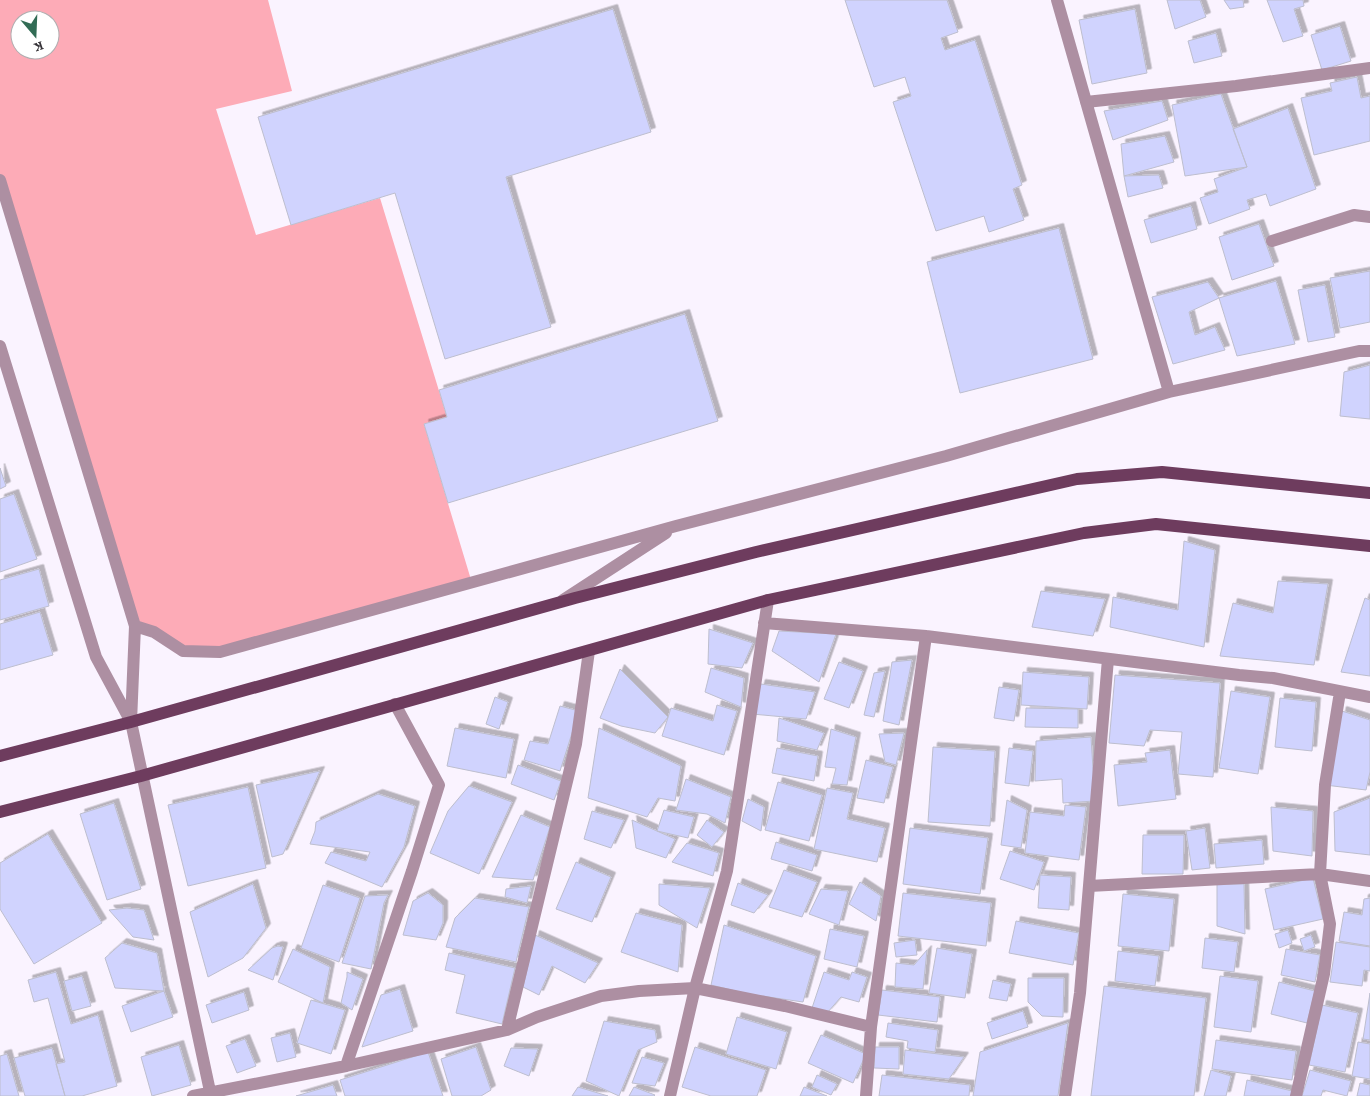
<svg xmlns="http://www.w3.org/2000/svg" width="1370" height="1096" font-family="'Crimson Pro',serif">
<style>
.green{fill:#fdabb7;fill-rule:evenodd}
.building{fill:#d0d3fe;stroke:#bdbece;filter:url(#shadow)}
.lines{fill:none;stroke-linecap:round;stroke-linejoin:round}
.minor{stroke:#ad8fa2;stroke-width:12}
.major{stroke:#6e3c5e;stroke-width:12}
</style>
<defs>
<filter id="shadow"><feDropShadow dx="4.5" dy="-4.5" stdDeviation="0" flood-color="#0004"/></filter>
</defs>
<rect width="100%" height="100%" fill="#faf3ff"/>
<!-- green -->
<path class="green" d="M 0,0 L 268,0 L 292,91 L 216,109 L 256,235 L 380,198 L 447,417 L 424,424 L 472,583 L 220,652 L 183,651 L 135,626 L 0,180 ZM 20,20 L 50,20 L 50,50 L 20,50 Z"/>
<!-- building -->
<path class="building" d="M 845,0 L 947,0 L 958,32 L 941,38 L 945,50 L 975,40 L 1022,185 L 1013,189 L 1024,220 L 989,232 L 984,216 L 936,231 L 893,102 L 911,96 L 905,77 L 874,87 Z
M 1167,0 L 1200,0 L 1206,17 L 1175,29 Z
M 1224,0 L 1243,0 L 1244,7 L 1230,9 Z
M 1267,0 L 1303,0 L 1304,6 L 1294,9 L 1303,36 L 1283,42 Z
M 613,9 L 651,132 L 506,177 L 551,327 L 445,359 L 395,193 L 291,225 L 258,117 Z
M 1135,9 L 1147,73 L 1092,84 L 1079,20 Z
M 1340,26 L 1351,61 L 1322,70 L 1311,35 Z
M 1216,33 L 1222,56 L 1194,63 L 1188,41 Z
M 1357,77 L 1361,98 L 1370,96 L 1370,141 L 1314,155 L 1301,98 L 1332,91 L 1330,83 Z
M 1221,94 L 1247,167 L 1185,176 L 1172,105 Z
M 1162,101 L 1168,120 L 1113,140 L 1104,111 Z
M 1288,108 L 1316,189 L 1270,206 L 1266,194 L 1247,200 L 1250,209 L 1209,224 L 1200,198 L 1218,192 L 1214,179 L 1247,167 L 1233,129 Z
M 1165,136 L 1174,162 L 1124,176 L 1121,144 Z
M 1159,175 L 1163,188 L 1128,197 L 1124,176 Z
M 1191,206 L 1197,229 L 1151,243 L 1144,220 Z
M 1259,224 L 1274,266 L 1232,280 L 1219,237 Z
M 1059,228 L 1093,359 L 960,393 L 927,262 Z
M 1370,271 L 1370,322 L 1340,328 L 1330,278 Z
M 1276,281 L 1295,344 L 1237,356 L 1219,298 Z
M 1208,282 L 1219,298 L 1189,312 L 1195,335 L 1215,327 L 1225,350 L 1173,364 L 1152,297 Z
M 1325,285 L 1335,337 L 1308,342 L 1298,290 Z
M 685,314 L 718,421 L 448,503 L 424,424 L 447,417 L 439,390 Z
M 1370,365 L 1370,419 L 1340,416 L 1344,372 Z
M 0,468 L 6,486 L 0,489 Z
M 14,494 L 37,559 L 0,572 L 0,499 Z
M 1184,541 L 1215,550 L 1204,647 L 1110,627 L 1113,597 L 1178,610 Z
M 39,569 L 49,606 L 0,620 L 0,580 Z
M 1278,581 L 1328,584 L 1314,665 L 1220,656 L 1233,603 L 1273,613 Z
M 1041,591 L 1105,599 L 1093,636 L 1032,627 Z
M 1365,598 L 1370,600 L 1370,676 L 1341,672 Z
M 40,612 L 53,655 L 0,670 L 0,624 Z
M 709,629 L 753,643 L 742,668 L 708,664 Z
M 779,631 L 836,634 L 819,682 L 772,651 Z
M 912,660 L 899,725 L 883,721 L 892,662 Z
M 839,662 L 863,671 L 849,708 L 824,699 Z
M 711,668 L 744,678 L 741,707 L 705,692 Z
M 620,669 L 668,717 L 655,733 L 621,726 L 600,718 Z
M 885,671 L 874,717 L 864,715 L 874,673 Z
M 1023,672 L 1089,677 L 1087,709 L 1021,705 Z
M 1115,675 L 1220,683 L 1213,777 L 1178,774 L 1182,732 L 1150,730 L 1144,746 L 1109,743 Z
M 761,684 L 815,692 L 806,719 L 752,714 Z
M 999,687 L 1019,690 L 1014,721 L 994,718 Z
M 1231,691 L 1270,697 L 1258,774 L 1219,768 Z
M 495,697 L 508,702 L 499,729 L 486,724 Z
M 1280,698 L 1316,702 L 1312,751 L 1275,747 Z
M 717,705 L 737,711 L 724,755 L 662,736 L 671,708 L 713,721 Z
M 560,706 L 579,711 L 560,771 L 524,760 L 530,741 L 548,744 Z
M 1026,708 L 1078,709 L 1078,728 L 1025,727 Z
M 1342,711 L 1370,720 L 1370,772 L 1366,790 L 1325,785 Z
M 779,718 L 824,733 L 817,750 L 777,741 Z
M 455,728 L 514,739 L 506,778 L 447,766 Z
M 599,728 L 681,766 L 675,801 L 658,798 L 647,817 L 588,798 Z
M 831,729 L 856,737 L 847,785 L 832,784 L 836,768 L 825,767 Z
M 904,733 L 896,765 L 885,762 L 879,734 Z
M 1091,737 L 1095,801 L 1063,803 L 1062,779 L 1035,781 L 1036,741 Z
M 933,747 L 995,751 L 990,826 L 928,822 Z
M 777,748 L 818,756 L 814,781 L 772,773 Z
M 1009,748 L 1033,751 L 1029,786 L 1005,783 Z
M 1170,750 L 1176,799 L 1118,806 L 1114,765 L 1147,762 L 1145,753 Z
M 866,760 L 893,767 L 884,803 L 857,798 Z
M 518,765 L 561,781 L 554,800 L 511,784 Z
M 320,771 L 283,854 L 272,857 L 256,785 Z
M 686,779 L 731,797 L 725,823 L 707,814 L 676,810 Z
M 778,782 L 822,795 L 809,841 L 765,830 Z
M 469,786 L 512,802 L 479,874 L 430,853 L 448,811 Z
M 248,787 L 266,868 L 188,886 L 168,805 Z
M 827,788 L 853,793 L 847,819 L 885,828 L 877,862 L 814,849 Z
M 378,794 L 415,806 L 404,847 L 382,887 L 325,863 L 331,852 L 366,861 L 370,852 L 310,844 L 315,831 L 316,822 Z
M 1370,798 L 1370,855 L 1335,851 L 1334,812 Z
M 748,799 L 764,807 L 761,831 L 742,821 Z
M 1007,800 L 1027,810 L 1021,848 L 1001,845 Z
M 114,803 L 141,889 L 107,900 L 80,814 Z
M 1065,805 L 1086,807 L 1079,860 L 1025,853 L 1030,812 L 1064,816 Z
M 1271,807 L 1313,811 L 1312,856 L 1273,851 Z
M 664,810 L 694,817 L 688,838 L 657,831 Z
M 592,811 L 624,820 L 611,848 L 584,839 Z
M 521,815 L 550,827 L 533,880 L 492,877 Z
M 632,820 L 675,839 L 666,858 L 636,848 Z
M 707,820 L 724,832 L 712,847 L 697,835 Z
M 910,828 L 988,838 L 980,894 L 903,884 Z
M 1205,828 L 1210,868 L 1192,870 L 1186,831 Z
M 48,834 L 102,923 L 34,964 L 0,909 L 0,863 Z
M 1143,835 L 1184,835 L 1183,874 L 1142,874 Z
M 1262,840 L 1264,864 L 1216,868 L 1214,844 Z
M 776,842 L 817,855 L 812,871 L 771,859 Z
M 687,843 L 719,853 L 713,876 L 672,862 Z
M 1010,851 L 1044,862 L 1034,890 L 1000,879 Z
M 576,862 L 611,877 L 592,922 L 556,909 Z
M 784,870 L 817,882 L 802,917 L 769,907 Z
M 1040,875 L 1071,877 L 1069,910 L 1038,908 Z
M 1313,878 L 1323,919 L 1274,930 L 1265,889 Z
M 860,882 L 881,896 L 876,921 L 849,904 Z
M 738,883 L 768,895 L 754,913 L 731,905 Z
M 253,884 L 266,928 L 243,958 L 208,977 L 190,912 Z
M 659,884 L 710,888 L 697,928 L 659,905 Z
M 1217,884 L 1244,884 L 1245,934 L 1217,926 Z
M 323,885 L 360,898 L 339,962 L 301,948 Z
M 531,886 L 527,903 L 505,897 L 506,889 Z
M 821,889 L 848,891 L 839,925 L 809,914 Z
M 428,893 L 443,905 L 443,923 L 436,940 L 403,935 L 413,901 Z
M 903,893 L 991,903 L 986,946 L 898,936 Z
M 1123,894 L 1174,899 L 1169,951 L 1118,946 Z
M 388,895 L 384,903 L 371,969 L 342,963 L 365,896 Z
M 475,898 L 529,907 L 516,962 L 446,947 L 455,918 Z
M 1370,898 L 1370,946 L 1339,941 L 1344,912 L 1362,915 L 1364,899 Z
M 127,908 L 144,910 L 154,940 L 133,937 L 109,910 Z
M 636,913 L 682,925 L 678,972 L 621,952 Z
M 1016,921 L 1079,933 L 1073,965 L 1009,953 Z
M 724,925 L 816,956 L 803,1002 L 748,994 L 711,985 Z
M 830,929 L 864,936 L 857,967 L 824,959 Z
M 1288,930 L 1292,943 L 1279,948 L 1275,934 Z
M 535,935 L 598,963 L 585,983 L 552,966 L 539,995 L 523,987 Z
M 1311,935 L 1315,947 L 1304,951 L 1300,939 Z
M 1205,938 L 1238,942 L 1234,972 L 1202,968 Z
M 915,940 L 917,955 L 896,957 L 894,943 Z
M 1336,942 L 1370,947 L 1370,971 L 1364,970 L 1362,986 L 1330,982 Z
M 122,943 L 157,953 L 164,991 L 115,988 L 105,958 Z
M 278,946 L 283,947 L 273,980 L 248,970 L 272,948 Z
M 937,948 L 972,954 L 965,998 L 929,993 Z
M 293,949 L 330,967 L 323,1003 L 278,982 Z
M 1286,949 L 1320,955 L 1315,982 L 1281,975 Z
M 927,950 L 923,989 L 895,987 L 896,963 L 914,965 Z
M 1118,951 L 1159,956 L 1155,986 L 1115,981 Z
M 449,953 L 515,968 L 502,1024 L 456,1013 L 465,975 L 445,970 Z
M 56,972 L 71,1024 L 98,1015 L 117,1086 L 82,1096 L 65,1096 L 56,1064 L 65,1062 L 48,998 L 34,1002 L 28,980 Z
M 347,972 L 363,979 L 352,1010 L 341,1003 L 347,977 Z
M 824,972 L 849,980 L 852,972 L 867,977 L 859,1002 L 841,997 L 827,1013 L 812,1008 Z
M 82,976 L 91,1006 L 72,1011 L 64,981 Z
M 1220,976 L 1258,981 L 1251,1032 L 1214,1027 Z
M 1028,978 L 1064,978 L 1063,1017 L 1042,1016 L 1028,1002 Z
M 993,980 L 1011,984 L 1007,1001 L 989,998 Z
M 1279,982 L 1315,991 L 1307,1023 L 1271,1014 Z
M 1104,986 L 1206,998 L 1194,1096 L 1091,1096 Z
M 400,989 L 413,1031 L 362,1047 L 381,995 Z
M 882,990 L 940,997 L 937,1022 L 878,1015 Z
M 164,991 L 173,1017 L 131,1032 L 122,1006 Z
M 244,992 L 249,1010 L 212,1023 L 206,1005 Z
M 1370,993 L 1370,1040 L 1363,1039 Z
M 311,1000 L 345,1010 L 331,1054 L 297,1043 Z
M 1322,1005 L 1358,1013 L 1345,1072 L 1309,1065 Z
M 1023,1011 L 1028,1027 L 992,1039 L 987,1023 Z
M 737,1017 L 787,1032 L 776,1069 L 726,1054 Z
M 604,1021 L 655,1030 L 657,1042 L 638,1050 L 619,1096 L 586,1081 Z
M 888,1023 L 938,1030 L 935,1052 L 907,1048 L 908,1041 L 886,1037 Z
M 1068,1023 L 1058,1096 L 973,1096 L 980,1052 Z
M 290,1033 L 296,1057 L 277,1062 L 271,1038 Z
M 821,1035 L 866,1054 L 853,1083 L 808,1063 Z
M 245,1039 L 256,1066 L 237,1073 L 226,1046 Z
M 1216,1040 L 1296,1051 L 1292,1080 L 1212,1069 Z
M 1358,1042 L 1370,1044 L 1370,1079 L 1352,1076 Z
M 179,1045 L 191,1085 L 152,1096 L 141,1057 Z
M 476,1047 L 491,1090 L 481,1096 L 452,1096 L 441,1059 Z
M 695,1047 L 766,1070 L 757,1096 L 711,1096 L 682,1087 Z
M 875,1047 L 899,1047 L 899,1069 L 874,1068 Z
M 52,1048 L 65,1096 L 25,1096 L 14,1058 Z
M 511,1048 L 538,1049 L 529,1076 L 504,1066 Z
M 905,1050 L 964,1057 L 949,1079 L 903,1074 Z
M 428,1052 L 443,1096 L 345,1096 L 340,1080 Z
M 7,1054 L 19,1096 L 0,1096 L 0,1056 Z
M 642,1057 L 664,1063 L 655,1086 L 632,1083 Z
M 1211,1070 L 1231,1076 L 1226,1096 L 1204,1096 Z
M 1310,1070 L 1351,1081 L 1347,1096 L 1323,1090 L 1321,1096 L 1302,1096 Z
M 817,1075 L 837,1084 L 831,1095 L 812,1087 Z
M 882,1075 L 970,1085 L 969,1096 L 879,1096 Z
M 1247,1080 L 1292,1091 L 1291,1096 L 1244,1096 Z
M 1360,1083 L 1370,1085 L 1370,1096 L 1357,1096 Z
M 333,1085 L 337,1096 L 296,1096 Z
M 578,1087 L 608,1096 L 572,1096 Z
M 634,1087 L 655,1095 L 654,1096 L 629,1096 Z
M 804,1087 L 827,1096 L 800,1096 Z"/>
<g class="lines">
<!-- minor -->
<path class="minor" d="M 1057,0 L 1169,392
M 1086,102 L 1236,86 L 1370,68
M 0,180 L 135,626 L 131,722 L 211,1096
M 1272,241 L 1354,215 L 1370,217
M 0,346 L 96,657 L 131,722
M 563,600 L 666,533
M 764,623 L 926,636 L 1239,675 L 1273,678 L 1370,697
M 135,626 L 154,632 L 183,651 L 220,652 L 676,526 L 946,456 L 1169,392 L 1359,351 L 1370,351
M 1089,886 L 1320,874 L 1370,881
M 507,1030 L 576,744 L 589,651
M 346,1066 L 412,871 L 439,785 L 395,704
M 193,1096 L 346,1066 L 507,1030 L 537,1017 L 601,996 L 639,991 L 695,988 L 785,1006 L 871,1027
M 670,1096 L 695,988 L 727,871 L 768,600
M 866,1096 L 871,1027 L 926,636
M 1065,1096 L 1080,993 L 1108,659
M 1296,1096 L 1324,974 L 1330,924 L 1320,874 L 1325,785 L 1340,692"/>
<!-- major -->
<path class="major" d="M 0,756 L 131,722 L 575,598 L 756,552 L 1077,479 L 1162,472 L 1370,493
M 0,812 L 141,776 L 768,600 L 1084,533 L 1156,524 L 1370,546"/>
</g>
<!-- north arrow -->
<g transform="translate(35 35) rotate(161)"><circle r="24" fill="#ffffff" stroke="#afaeb0"/>
<path d="M0-4L9 19L0 12L-9 19Z" fill="#326c55"/>
<text y="-8" font-size="14" font-weight="bold" text-anchor="middle" fill="#373439">K</text>
</g>
</svg>
